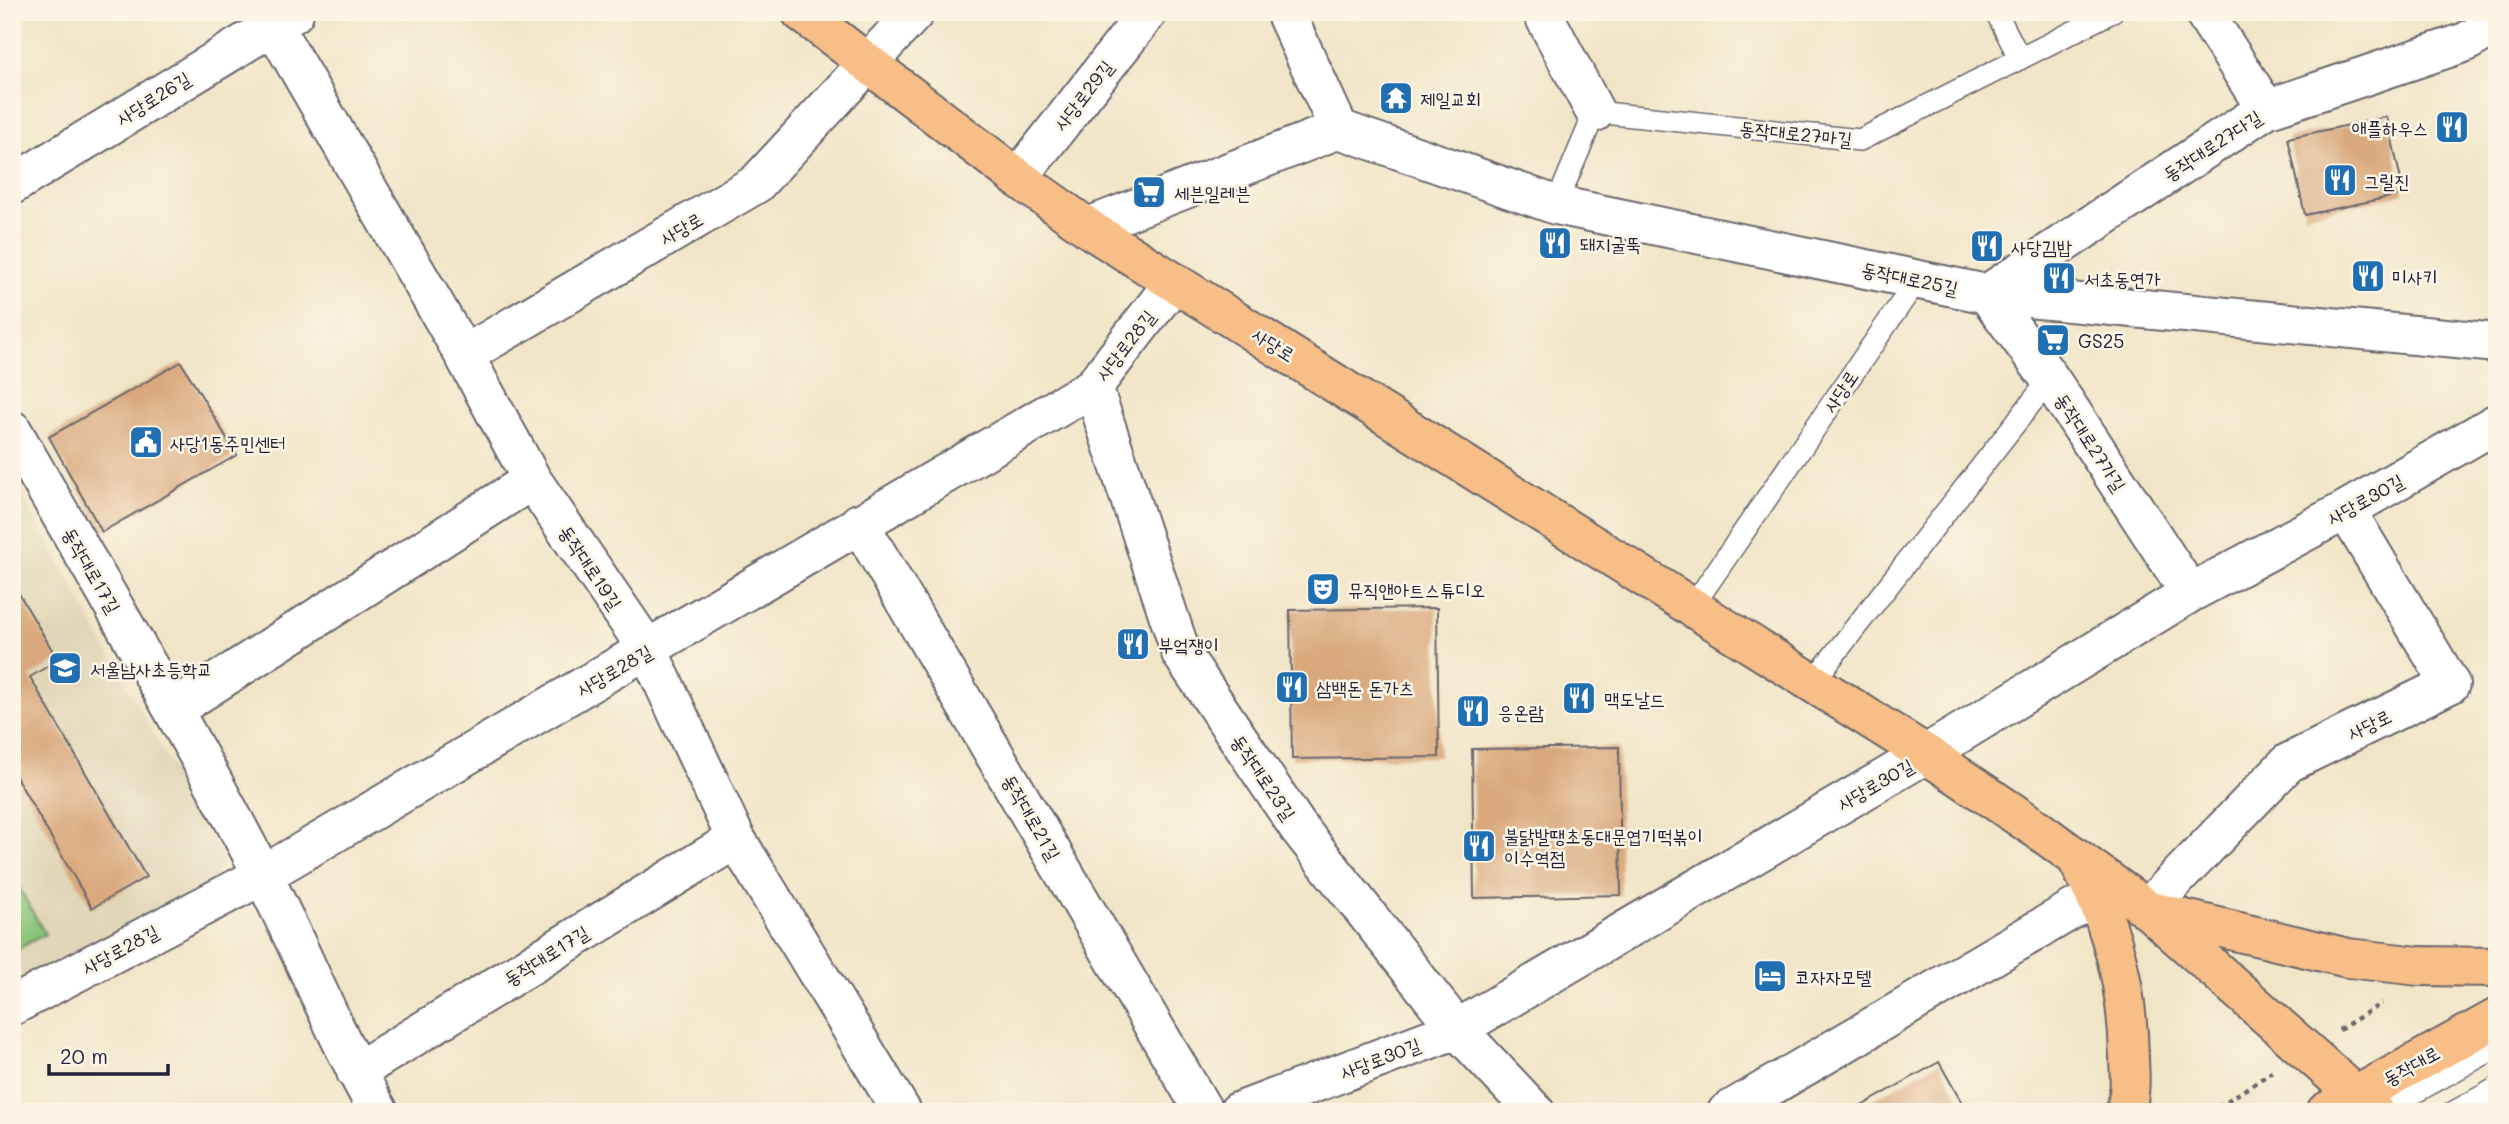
<svg xmlns="http://www.w3.org/2000/svg" width="2509" height="1124" font-family="Mali,'Poor Story',sans-serif">
<style>
.built{fill:#e1d6b7}
.green{fill:#8bc479;stroke:#56735a;stroke-width:2}
.building{fill:#d9a87c}
.lines{fill:none;stroke-linecap:round;stroke-linejoin:round}
.lane-casing{stroke:#6a666c;stroke-width:24}
.street-casing{stroke:#6a666c;stroke-width:42}
.primary-casing{stroke:#6a666c;stroke-width:42}
.path{stroke:#6a666c;stroke-width:4.5;stroke-dasharray:5 5;stroke-linecap:butt}
.lane{stroke:#fff;stroke-width:21}
.street{stroke:#fff;stroke-width:38}
.primary{stroke:#f7be87;stroke-width:38}
.labels{text-anchor:middle;dominant-baseline:central;stroke-width:5;stroke-linejoin:round;paint-order:stroke}
.street-label{font-size:19px;fill:#22223b;stroke:#fcf5e5}
.poi-label{font-size:19px;fill:#22223b;stroke:#fcf5e5;text-anchor:start}
</style>
<rect width="100%" height="100%" fill="#fcf5e5"/>
<filter id="ink" filterUnits="userSpaceOnUse"><feTurbulence type="fractalNoise" baseFrequency=".0143" numOctaves="2"/><feDisplacementMap in="SourceGraphic" scale="14" xChannelSelector="R" yChannelSelector="G"/><feConvolveMatrix kernelMatrix="1 2 1 2 8 2 1 2 1" color-interpolation-filters="sRGB"/></filter>
<filter id="wash" filterUnits="userSpaceOnUse"><feTurbulence type="fractalNoise" baseFrequency=".00686" numOctaves="4" result="noise"/><feDisplacementMap in="SourceGraphic" scale="28" xChannelSelector="R" yChannelSelector="G"/><feGaussianBlur stdDeviation="1.57" result="paint"/><feColorMatrix in="noise" values="0 0 0 0 0 0 0 0 0 0 0 0 0 0 0 0 0 1.4 0 .05"/><feComposite in="paint" operator="in"/></filter>
<g filter="url(#wash)">
<rect width="100%" height="100%" fill="#f1e5c7"/>
<!-- built -->
<path class="built" d="M 12,477 L 222,858 L 214,884 L 12,991 Z"/>
<!-- green -->
<path class="green" d="M 12,875 L 45,934 L 12,952 Z"/>
<g id="blocks">
<!-- building -->
<path class="building" d="M 2387,117 L 2404,194 L 2305,215 L 2288,138 Z
M 181,362 L 237,455 L 102,532 L 49,437 Z
M 12,582 L 58,660 L 30,677 L 146,877 L 92,908 L 12,770 Z
M 1437,608 L 1439,757 L 1292,759 L 1290,610 Z
M 1619,747 L 1621,895 L 1474,898 L 1472,749 Z
M 1939,1062 L 1967,1112 L 1851,1112 Z"/>
</g>
</g>
<g filter="url(#ink)">
<use href="#blocks" fill-opacity="0" stroke="#6a666c" stroke-width="2"/>
<g class="lines">
<!-- lane casing -->
<g class="lane-casing">
<path id="lane" d="M 1996,12 L 2020,59
M 1556,205 L 1595,112 L 1860,140 L 2112,12
M 1692,607 L 1917,280
M 1812,683 L 2050,379
M 2379,1112 L 2497,1047
M 2454,1112 L 2497,1088"/>
</g>
<!-- street casing -->
<g class="street-casing">
<path id="street" d="M 1285,12 L 1339,129 L 1556,205 L 1987,294 L 2497,343
M 1542,12 L 1595,112
M 2204,12 L 2266,109
M 273,25 L 464,355 L 532,480 L 648,650 L 736,839 L 902,1112
M 1018,178 L 1148,12
M 12,185 L 294,13
M 1088,227 L 1339,129
M 464,355 L 756,184 L 915,12
M 1093,387 L 1181,653 L 1298,827 L 1457,1029 L 1535,1112
M 12,430 C 96,577 184,723 262,874 C 303,952 334,1035 379,1112
M 859,523 L 1204,1112
M 2190,593 L 2050,379 L 1987,294 L 2266,109 L 2466,42 L 2497,24
M 173,710 L 532,480
M 2147,909 L 2288,763 L 2450,684 L 2346,510
M 12,1006 L 263,875 L 1093,387 L 1174,282
M 356,1072 L 736,839
M 1238,1112 L 1457,1029 L 1926,754 L 2190,593 L 2346,510 L 2497,423
M 1727,1112 L 2097,895"/>
</g>
<!-- primary casing -->
<g class="primary-casing">
<path id="primary" d="M 801,12 L 1018,178 L 1094,232 L 1926,754 L 2037,829 L 2147,909 L 2375,1112
M 2079,863 C 2113,924 2128,989 2129,1059 C 2130,1077 2131,1094 2125,1112
M 2151,911 L 2348,958 L 2419,966 L 2497,967
M 2326,1112 L 2497,1018"/>
</g>
<!-- path -->
<path class="path" d="M 2339,1030 L 2382,1003
M 2210,1112 L 2272,1072"/>
<!-- lane -->
<use href="#lane" class="lane"/>
<!-- street -->
<use href="#street" class="street"/>
<!-- primary -->
<use href="#primary" class="primary"/>
</g>
</g>
<!-- icons -->
<defs>
<g id="temple-square" transform="scale(1.75)"><rect x="-9" y="-9" width="18" height="18" rx="4" fill="#1f6fb2" stroke="#fcf5e5"/><path d="M0-6L5-2H3V0L6.5 2.5H4V6H1.5V3h-3V6H-4V2.5H-6.5L-3 0V-2H-5Z" fill="#fff"/></g>
<g id="restaurant-square" transform="scale(1.75)"><rect x="-9" y="-9" width="18" height="18" rx="4" fill="#1f6fb2" stroke="#fcf5e5"/><path d="M-5-6h1v4h1v-4h1v4h1v-4h1v5L-1.5 .5V6h-2V.5L-5-1ZM5-6V6H3V1.5H1.5Q1.5-4 5-6Z" fill="#fff"/></g>
<g id="supermarket-square" transform="scale(1.75)"><rect x="-9" y="-9" width="18" height="18" rx="4" fill="#1f6fb2" stroke="#fcf5e5"/><path d="M-6-5.5h2.5l.6 2H6L4.5 2H-2.5L-4.4-4H-6ZM-1.5 3.2a1.3 1.3 0 1 0 .1 0ZM3 3.2a1.3 1.3 0 1 0 .1 0Z" fill="#fff"/></g>
<g id="civic-square" transform="scale(1.75)"><rect x="-9" y="-9" width="18" height="18" rx="4" fill="#1f6fb2" stroke="#fcf5e5"/><path d="M-.6-6.5H3V-4.5H.6V-3L4-1V1h2V6H-6V1h2V-1L-.6-3ZM-1.2 2.5V6h2.4V2.5Z" fill="#fff"/></g>
<g id="theatre-square" transform="scale(1.75)"><rect x="-9" y="-9" width="18" height="18" rx="4" fill="#1f6fb2" stroke="#fcf5e5"/><path d="M-5-5.5Q0-4 5-5.5V0Q5 5 0 6Q-5 5-5 0ZM-3.3-2.5H-1v1.5H-3.3ZM1-2.5H3.3v1.5H1ZM-2.8 1Q0 5.5 2.8 1Z" fill="#fff"/></g>
<g id="school-square" transform="scale(1.75)"><rect x="-9" y="-9" width="18" height="18" rx="4" fill="#1f6fb2" stroke="#fcf5e5"/><path d="M0-5L7-2L0 1L-7-2ZM-4 1L0 2.5L4 1V4Q0 6-4 4Z" fill="#fff"/></g>
<g id="hotel-square" transform="scale(1.75)"><rect x="-9" y="-9" width="18" height="18" rx="4" fill="#1f6fb2" stroke="#fcf5e5"/><path d="M-6-4.5h1.5V1H6V5H4.5V3h-9V5H-6ZM-4 0a1.8 1.8 0 1 1 3.6 0ZM.5 0V-2.5h3Q6-2.5 6 0Z" fill="#fff"/></g>
</defs>
<g fill-rule="evenodd">
<use href="#temple-square" x="1396" y="98"/>
<use href="#restaurant-square" x="2452" y="127"/>
<use href="#restaurant-square" x="2340" y="180"/>
<use href="#supermarket-square" x="1149" y="192"/>
<use href="#restaurant-square" x="1555" y="243"/>
<use href="#restaurant-square" x="1987" y="246"/>
<use href="#restaurant-square" x="2368" y="276"/>
<use href="#restaurant-square" x="2059" y="278"/>
<use href="#supermarket-square" x="2053" y="340"/>
<use href="#civic-square" x="146" y="442"/>
<use href="#theatre-square" x="1323" y="589"/>
<use href="#restaurant-square" x="1133" y="644"/>
<use href="#school-square" x="65" y="668"/>
<use href="#restaurant-square" x="1292" y="687"/>
<use href="#restaurant-square" x="1579" y="698"/>
<use href="#restaurant-square" x="1473" y="711"/>
<use href="#restaurant-square" x="1479" y="846"/>
<use href="#hotel-square" x="1770" y="976"/>
</g>
<g class="labels">
<!-- street labels -->
<g class="street-label">
<text transform="translate(1083 95) rotate(-52)">사당로29길</text>
<text transform="translate(153 98) rotate(-32)">사당로26길</text>
<text transform="translate(1796 133) rotate(6)">동작대로27마길</text>
<text transform="translate(2212 145) rotate(-33)">동작대로27다길</text>
<text transform="translate(681 228) rotate(-30)">사당로</text>
<text transform="translate(1910 278) rotate(12)">동작대로25길</text>
<text transform="translate(1274 344) rotate(32)">사당로</text>
<text transform="translate(1125 345) rotate(-52)">사당로28길</text>
<text transform="translate(1840 391) rotate(-56)">사당로</text>
<text transform="translate(2091 442) rotate(57)">동작대로27가길</text>
<text transform="translate(2365 499) rotate(-29)">사당로30길</text>
<text transform="translate(591 567) rotate(56)">동작대로19길</text>
<text transform="translate(92 570) rotate(60)">동작대로17길</text>
<text transform="translate(614 670) rotate(-30)">사당로28길</text>
<text transform="translate(2369 724) rotate(-26)">사당로</text>
<text transform="translate(1264 777) rotate(56)">동작대로23길</text>
<text transform="translate(1875 784) rotate(-30)">사당로30길</text>
<text transform="translate(1032 817) rotate(60)">동작대로21길</text>
<text transform="translate(120 949) rotate(-28)">사당로28길</text>
<text transform="translate(546 955) rotate(-32)">동작대로17길</text>
<text transform="translate(1380 1058) rotate(-21)">사당로30길</text>
<text transform="translate(2411 1065) rotate(-29)">동작대로</text>
</g>
<!-- poi labels -->
<g class="poi-label">
<text x="1420" y="98">제일교회</text>
<text x="2428" y="127" text-anchor="end">애플하우스</text>
<text x="2364" y="180">그릴진</text>
<text x="1174" y="192">세븐일레븐</text>
<text x="1580" y="243">돼지굴뚝</text>
<text x="2011" y="246">사당김밥</text>
<text x="2392" y="276">미사키</text>
<text x="2084" y="278">서초동연가</text>
<text x="2078" y="340">GS25</text>
<text x="170" y="442">사당1동주민센터</text>
<text x="1348" y="589">뮤직앤아트스튜디오</text>
<text x="1158" y="644">부엌쟁이</text>
<text x="90" y="668">서울남사초등학교</text>
<text x="1316" y="687">삼백돈 돈가츠</text>
<text x="1604" y="698">맥도날드</text>
<text x="1498" y="711">응온람</text>
<text x="1504" y="835">불닭발땡초동대문엽기떡볶이<tspan x="1504" dy="22">이수역점</tspan></text>
<text x="1795" y="976">코자자모텔</text>
</g>
</g>
<!-- margin -->
<rect width="2509" height="1124" fill="none" stroke="#fcf5e5" stroke-width="42"/>
<!-- scale -->
<path d="M49 1064v10h119v-10" fill="none" stroke="#22223b" stroke-width="3.5"/>
<text x="60" y="1064" font-size="21" fill="#22223b" stroke="#fcf5e5" stroke-width="5" paint-order="stroke">20 m</text>
</svg>
